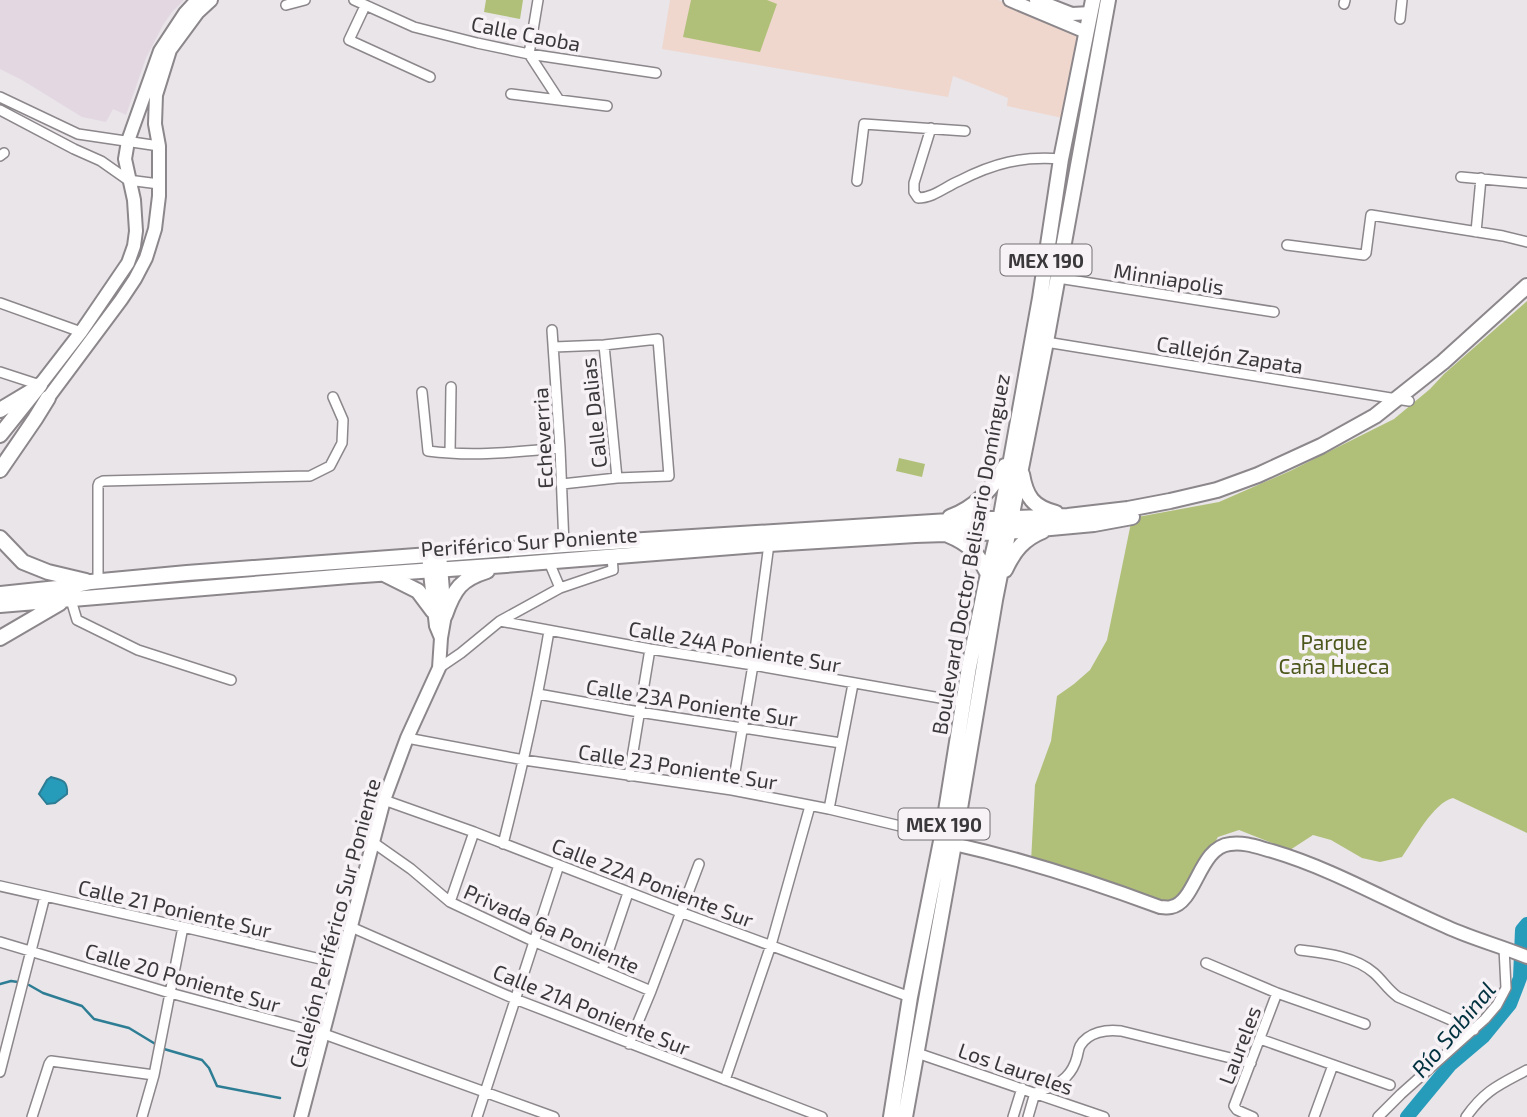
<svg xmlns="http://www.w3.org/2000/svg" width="1527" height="1117" font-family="'Exo 2',sans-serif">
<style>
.built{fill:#e3d8e2}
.education{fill:#efd7cd}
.green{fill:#b1c079}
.water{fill:#279bba;stroke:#2d7d94;stroke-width:2}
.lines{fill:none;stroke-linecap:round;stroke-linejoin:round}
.stream{stroke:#2d7d94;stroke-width:2.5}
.river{stroke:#279bba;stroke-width:14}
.street-casing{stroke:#8c878b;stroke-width:12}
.secondary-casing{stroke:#8c878b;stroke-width:16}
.primary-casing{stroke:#8c878b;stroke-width:18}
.street{stroke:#fff;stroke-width:9}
.secondary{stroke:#fff;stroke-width:12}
.primary{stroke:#fff;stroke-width:14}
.labels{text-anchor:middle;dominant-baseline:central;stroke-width:7;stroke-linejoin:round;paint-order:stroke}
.shield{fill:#f7f2f6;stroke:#737072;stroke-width:2}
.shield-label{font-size:19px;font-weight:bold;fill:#3a383a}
.street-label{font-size:21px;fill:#3a383a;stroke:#f7f2f6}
.park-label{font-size:21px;fill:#4c571c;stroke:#f7f2f6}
.water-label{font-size:23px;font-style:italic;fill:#00313f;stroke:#f7f2f6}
</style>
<rect width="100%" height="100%" fill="#e9e5e9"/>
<!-- built -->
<path class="built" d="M 0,0 L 184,0 L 172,12 L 163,25 L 146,58 L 126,115 L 113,109 L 106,122 L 82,117 L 22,80 L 0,69 Z"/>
<!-- education -->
<path class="education" d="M 670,0 L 998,0 L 1080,31 L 1063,118 L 1007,106 L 1008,98 L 953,76 L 948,97 L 662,49 Z"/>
<!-- green -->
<path class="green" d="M 486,0 L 523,0 L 520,19 L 484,12 Z
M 691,0 L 767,0 L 777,4 L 760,52 L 683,37 Z
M 1527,301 L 1527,833 L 1453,798 C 1433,803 1414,840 1402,857 L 1380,862 L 1362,858 L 1331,840 L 1313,835 L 1290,850 L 1239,830 L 1218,837 L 1180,901 L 1162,903 L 1031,862 L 1035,785 L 1051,741 L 1057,696 L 1074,684 L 1090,670 L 1107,640 L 1132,518 L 1219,502 L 1290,471 L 1394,419 L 1430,389 L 1444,374 Z
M 899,458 L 925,464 L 922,477 L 896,471 Z"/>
<!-- water -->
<path class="water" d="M 51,777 C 63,780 68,781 67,794 L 55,803 L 47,804 L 39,794 L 47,780 Z"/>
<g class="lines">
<!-- stream -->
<path class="stream" d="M 0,984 L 11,981 L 18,982
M 29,985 L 43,993 L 82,1006 L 94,1019 L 129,1028 L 157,1045
M 164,1049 L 202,1060 L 209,1068 L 217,1086 L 280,1098"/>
<!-- river -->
<path class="river" d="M 1407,1117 L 1450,1065 L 1483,1037 L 1510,1004 L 1520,978 L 1522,930 L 1527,924"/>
<!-- street casing -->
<g class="street-casing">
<path id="street" d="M 354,0 L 414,27 L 477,43 L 529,54 L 656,73
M 538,0 L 529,54 L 559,100
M 1344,4 L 1345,0
M 286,5 L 305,0
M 365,6 L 349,40 L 430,77
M 1400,19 L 1402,0
M 511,94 L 607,106
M 0,97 L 78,134 L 159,146
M 0,110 L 74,149 L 101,161 L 128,180 L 159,184
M 931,128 L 914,183 L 914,192 L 918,198 C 933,198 945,187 959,181 C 994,163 1022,156 1061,159
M 0,156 L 4,153
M 1461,177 L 1527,183
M 857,181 L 864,124 L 965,131
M 1476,232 L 1481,178
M 1287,245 L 1364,255 L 1366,253 L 1371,215 L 1503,236 L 1527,242
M 1058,278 L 1274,312
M 0,303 L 81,332
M 552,330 L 560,448 L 564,545
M 1046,342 L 1409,401
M 604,345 L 617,478
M 554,347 L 604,345 L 658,339 L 669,476 L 617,478 L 562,484
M 0,372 L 40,385
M 422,392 L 428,451 C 474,457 515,452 560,448
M 450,453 L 451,387
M 98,581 L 98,486 L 99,483 L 103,481 L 310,476 L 330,466 L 342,443 L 343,420 L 333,397
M 560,588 L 613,570 L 612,556
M 71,600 L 77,620 L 138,650 L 231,680
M 500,621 L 650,649 L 753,665 L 963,702
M 439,668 L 461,653 L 500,621 L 560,588 L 549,562
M 538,694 L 639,712 L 841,743
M 407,738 L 524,760 L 732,790 L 829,809 L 942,836
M 629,776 L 650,649
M 732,790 L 753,665 L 769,544
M 384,800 L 474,832 L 680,912 L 910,997
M 829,809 L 853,684
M 374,843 L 411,869 L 450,902 L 533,941 L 651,991
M 503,844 C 521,773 537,703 549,631
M 0,886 L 183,927 L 342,964
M 450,902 L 474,832
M 351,927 L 515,999 L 822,1117
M 0,942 L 170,993 L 324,1034 L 554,1117
M 1300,950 C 1324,953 1355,956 1374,973 C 1383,981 1388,990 1398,997 L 1474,1030
M 1206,963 L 1277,993 L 1365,1024
M 602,970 L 628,893
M 1260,1039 L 1390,1085
M 629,1044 L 651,991 L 699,864
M 917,1053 L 1104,1117
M 0,1072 L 45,896
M 725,1080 L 771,945 L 810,806
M 32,1117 L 49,1064 L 51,1061 L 154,1075
M 142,1117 L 154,1075 L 183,927
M 477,1117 L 559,865
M 1013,1117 L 1022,1088
M 1028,1117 L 1035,1093 C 1046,1089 1057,1086 1066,1077 C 1071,1072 1075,1065 1077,1057 C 1078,1054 1078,1050 1080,1046 C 1088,1032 1107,1029 1121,1031 L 1251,1063
M 1253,1117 L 1237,1110 L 1234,1106 L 1277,993
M 1314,1117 L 1333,1065
M 1378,1117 L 1401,1094 L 1485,1019 L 1497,1005 L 1506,988 L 1504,948
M 1466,1117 C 1485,1090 1499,1085 1527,1070"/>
</g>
<!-- secondary casing -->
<g class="secondary-casing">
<path id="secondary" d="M 1010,0 L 1086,32
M 1036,0 L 1072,14 L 1091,13
M 40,385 L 81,332 L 128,263 L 134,246 L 136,231 L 134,200 L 125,159 L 128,141 L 160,51 L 185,13 L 197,0
M 48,398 L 121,300 L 135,279 L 146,258 L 155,229 L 159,196 L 159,146 L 155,124 L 156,95 L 170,50 L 198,12 L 211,0
M 428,555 L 436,626 L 441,638
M 954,844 C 1025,860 1093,882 1160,907 C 1164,907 1167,908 1171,907 C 1196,903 1199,847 1230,844 C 1245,842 1257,847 1272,851 C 1333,869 1389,902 1447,927 C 1473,939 1501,946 1527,957
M 301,1117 L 384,800 L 407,738 L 439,668 L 441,638 L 445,615 L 440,554"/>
</g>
<!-- primary casing -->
<g class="primary-casing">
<path id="primary" d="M 0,410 L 30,392
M 0,435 L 40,385
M 0,470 L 35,419 L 48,398
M 1022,474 C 1026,497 1033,507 1056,513
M 950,517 C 975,508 992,490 1005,466
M 948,535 C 970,544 977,553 988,574
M 0,538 L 23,562 L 48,572 L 86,581
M 1005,570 C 1014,551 1023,539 1043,531
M 384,574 L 418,591 L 433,611
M 0,594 L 67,587 L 91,582 L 187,573 L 564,545 L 965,520 L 1068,516 L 1128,509 L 1170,501 L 1217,490 L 1258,475 L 1321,446 L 1375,416 L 1443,362 L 1527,286
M 0,605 L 349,576 L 506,565 L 769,544 L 915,535 L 1008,532 L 1094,524 L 1132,517
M 445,615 C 454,589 461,579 487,571
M 0,638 L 60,603
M 891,1117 L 910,997 L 942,836 L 969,667 L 986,583 L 998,532 L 1040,298 L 1061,159 L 1093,0
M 905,1117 L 954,844 L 995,600 L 1046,342 L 1108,0"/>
</g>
<!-- street -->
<use href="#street" class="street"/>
<!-- secondary -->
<use href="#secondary" class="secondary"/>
<!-- primary -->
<use href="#primary" class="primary"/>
</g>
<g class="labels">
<!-- shield labels -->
<g class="shield">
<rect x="1000.5" y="244.5" width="91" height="31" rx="5"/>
<rect x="898.5" y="808.5" width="91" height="31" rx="5"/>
</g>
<g class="shield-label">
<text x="1046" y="260">MEX 190</text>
<text x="944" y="824">MEX 190</text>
</g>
<!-- street labels -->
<g class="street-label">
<text transform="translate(526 33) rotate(11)">Calle Caoba</text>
<text transform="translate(1169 278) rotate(9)">Minniapolis</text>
<text transform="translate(1230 354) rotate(9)">Callejón Zapata</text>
<text transform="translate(593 413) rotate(-96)">Calle Dalias</text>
<text transform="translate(542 438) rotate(-93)">Echeverria</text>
<text transform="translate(529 541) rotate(-4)">Periférico Sur Poniente</text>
<text transform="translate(970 554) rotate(-80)">Boulevard Doctor Belisario Domínguez</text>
<text transform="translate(735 646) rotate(10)">Calle 24A Poniente Sur</text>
<text transform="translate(692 702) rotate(9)">Calle 23A Poniente Sur</text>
<text transform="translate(678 766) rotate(9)">Calle 23 Poniente Sur</text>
<text transform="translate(653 882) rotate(21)">Calle 22A Poniente Sur</text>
<text transform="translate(175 908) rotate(13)">Calle 21 Poniente Sur</text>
<text transform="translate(334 923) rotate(-75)">Callejón Periférico Sur Poniente</text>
<text transform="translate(552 928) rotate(24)">Privada 6a Poniente</text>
<text transform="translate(183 977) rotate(16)">Calle 20 Poniente Sur</text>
<text transform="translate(592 1009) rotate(22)">Calle 21A Poniente Sur</text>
<text transform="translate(1239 1045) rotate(-69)">Laureles</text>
<text transform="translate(1016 1068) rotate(19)">Los Laureles</text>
</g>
<!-- park labels -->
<g class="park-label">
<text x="1334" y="641">Parque<tspan x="1334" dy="24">Caña Hueca</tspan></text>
</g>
<!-- water labels -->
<g class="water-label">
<text transform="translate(1453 1029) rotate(-50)">Río Sabinal</text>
</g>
</g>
</svg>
